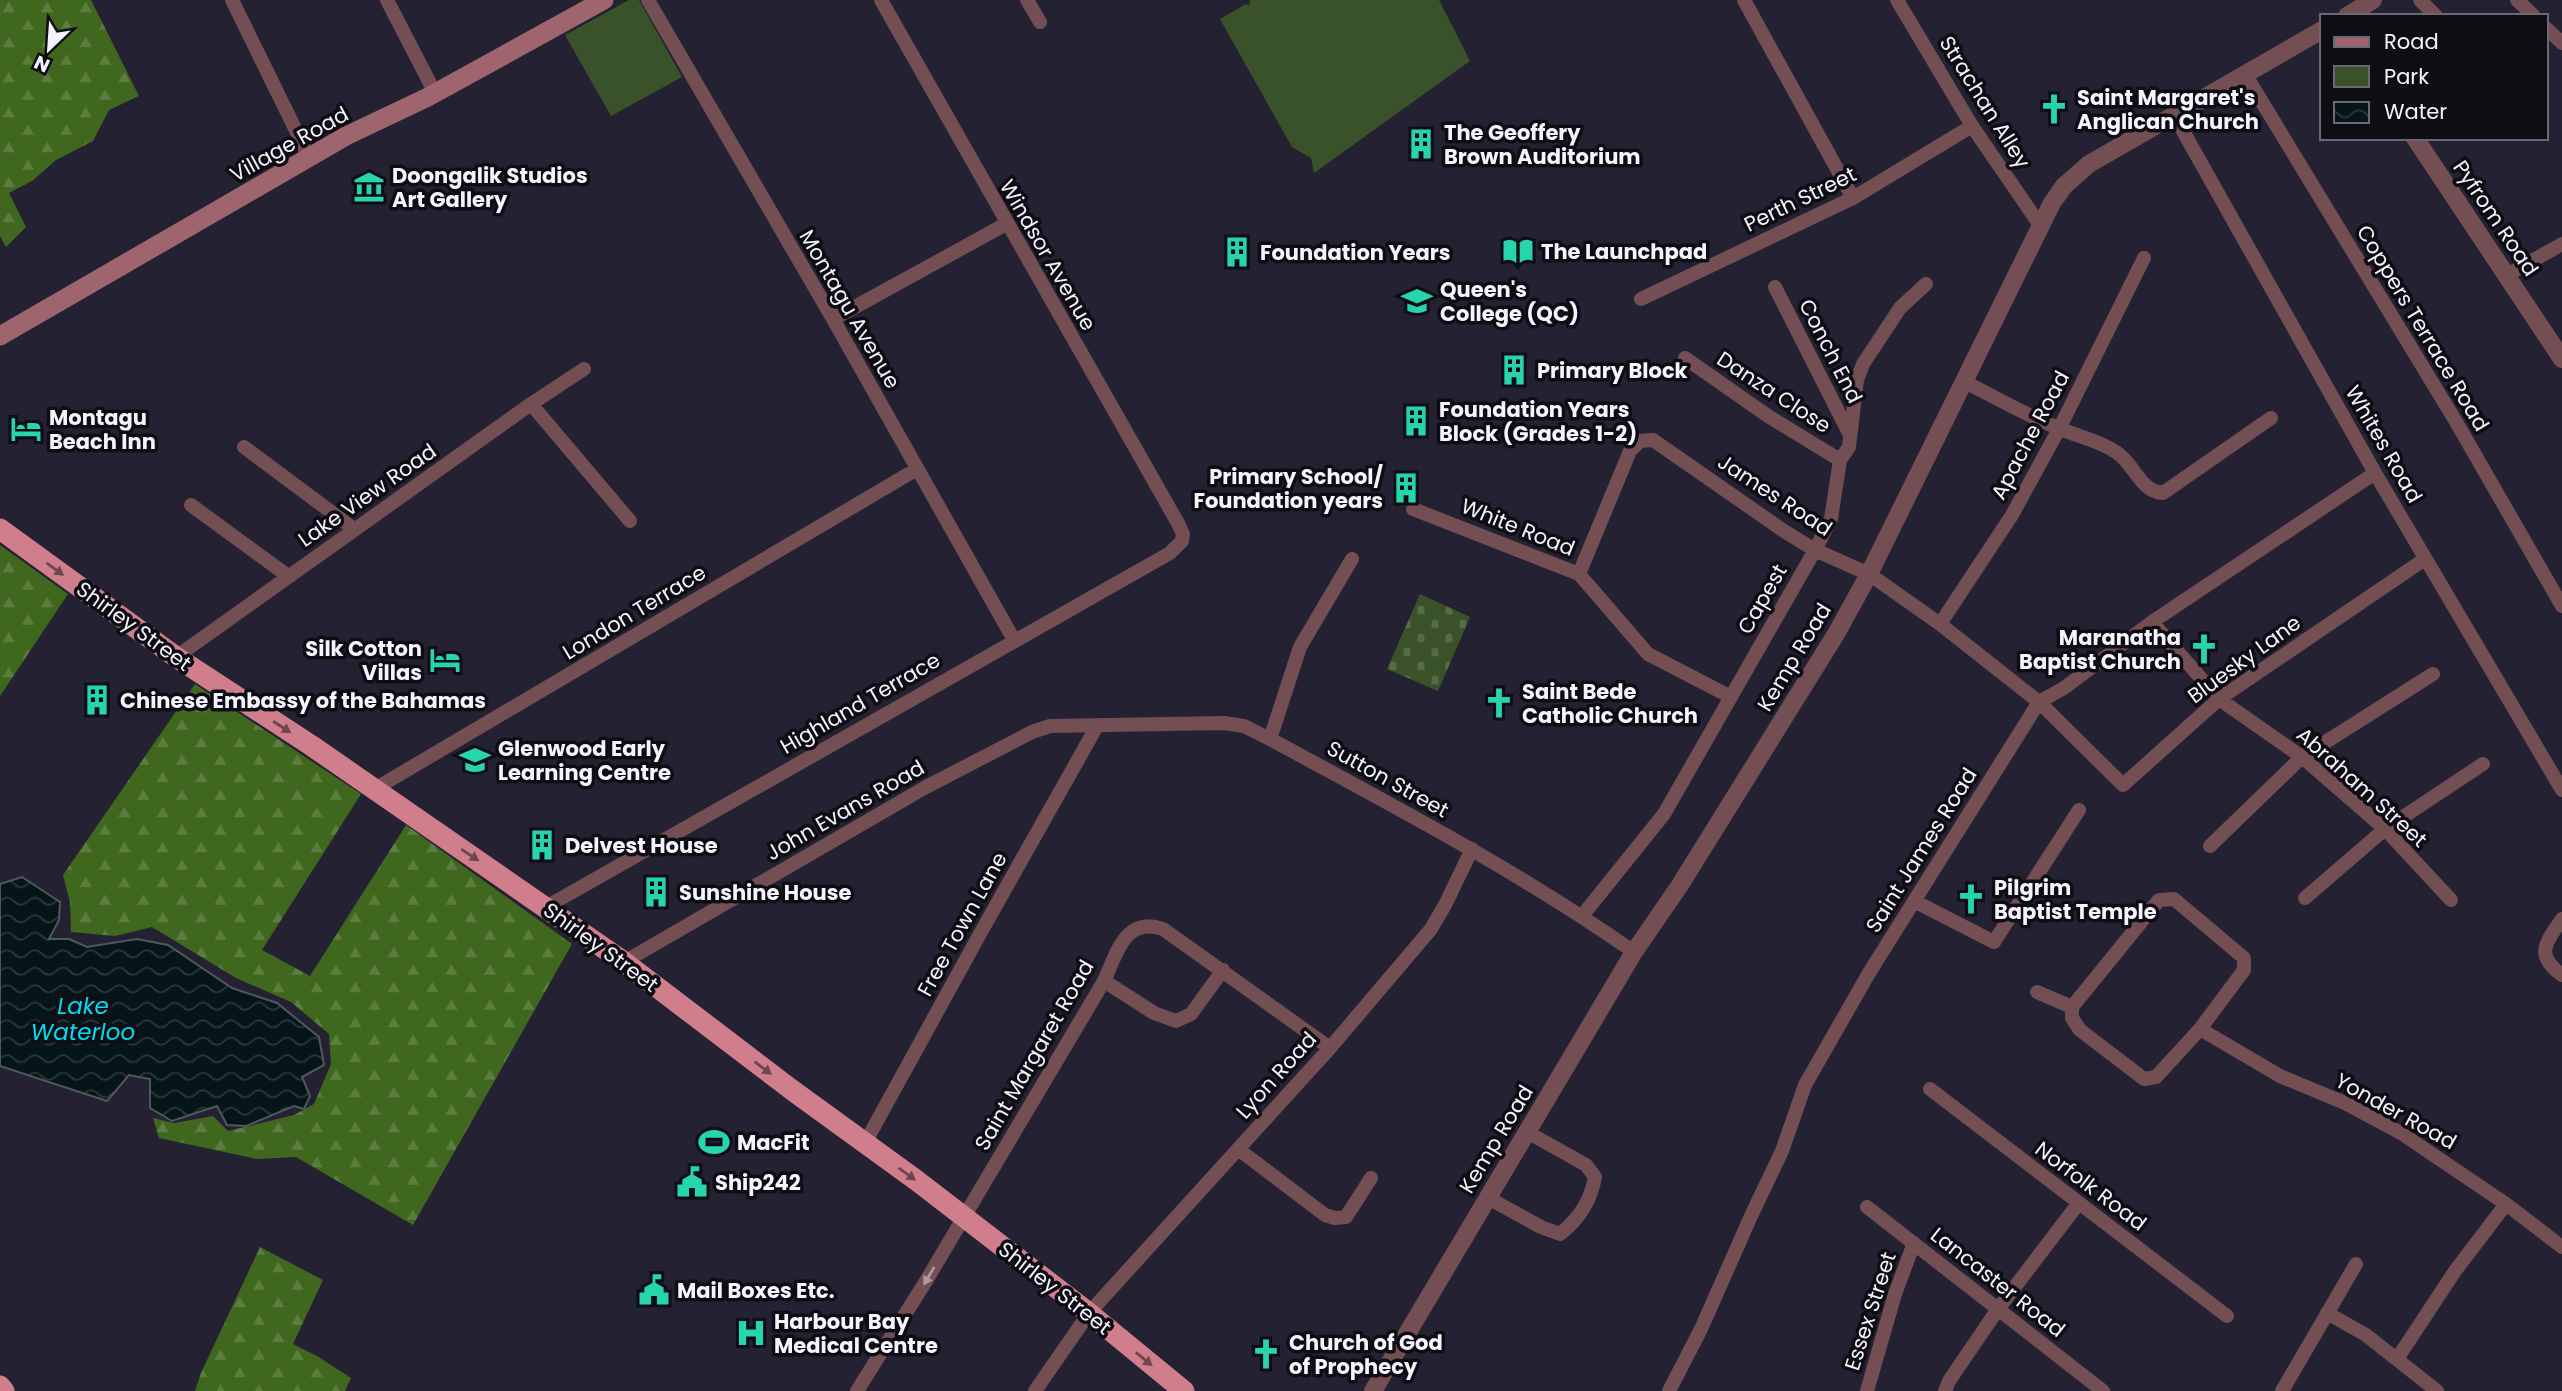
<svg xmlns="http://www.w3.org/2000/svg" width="2562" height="1391" font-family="Poppins,sans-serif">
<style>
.green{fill:#3a5229}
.forest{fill:url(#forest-firs)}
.cemetery{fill:url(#cemetery-stones)}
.water{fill:url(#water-waves);stroke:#4d585d;stroke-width:2}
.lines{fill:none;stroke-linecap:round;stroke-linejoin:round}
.minor{stroke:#734f54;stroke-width:14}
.tertiary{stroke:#734f54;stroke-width:18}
.secondary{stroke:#9f656f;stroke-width:19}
.trunk{stroke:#d07e8c;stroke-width:21}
.oneway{fill:#6f4650}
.oneway2{fill:#ad99a0}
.labels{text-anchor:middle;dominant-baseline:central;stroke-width:7;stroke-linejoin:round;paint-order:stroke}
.poi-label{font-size:21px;font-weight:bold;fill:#f4f3fe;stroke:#0e0d14;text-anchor:start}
.street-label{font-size:21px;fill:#f4f3fe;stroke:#0e0d14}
.water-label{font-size:23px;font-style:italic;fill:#00ddf2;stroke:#0e0d14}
</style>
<defs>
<pattern id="forest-firs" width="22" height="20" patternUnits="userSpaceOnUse" patternTransform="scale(1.75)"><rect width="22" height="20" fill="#3f671e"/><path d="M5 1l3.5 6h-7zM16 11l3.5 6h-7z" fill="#5b7d40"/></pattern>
<pattern id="cemetery-stones" width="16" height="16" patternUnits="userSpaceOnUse" patternTransform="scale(1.75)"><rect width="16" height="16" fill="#3a5229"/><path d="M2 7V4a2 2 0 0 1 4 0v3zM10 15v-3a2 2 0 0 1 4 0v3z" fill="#576b49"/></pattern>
<pattern id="water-waves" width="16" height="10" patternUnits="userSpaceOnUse" patternTransform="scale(1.75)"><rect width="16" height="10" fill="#061518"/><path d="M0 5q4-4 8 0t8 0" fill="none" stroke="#2b383b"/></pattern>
</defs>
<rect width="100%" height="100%" fill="#242232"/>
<!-- green -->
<path class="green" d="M 629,0 L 639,0 L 682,77 L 611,116 L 565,35 Z
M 1250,0 L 1439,0 L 1470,61 L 1314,173 L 1311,158 L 1292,147 L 1220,19 L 1246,4 L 1249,6 Z"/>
<!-- forest -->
<path class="forest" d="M 0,0 L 91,0 L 139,96 L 109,110 L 93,141 L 56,160 L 32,181 L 9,193 L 26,227 L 6,247 L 0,236 Z
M 0,545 L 68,594 L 0,696 Z
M 195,684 L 361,794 L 262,950 L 310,976 L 406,825 L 572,944 L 413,1225 L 296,1157 L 257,1159 L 159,1138 L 153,1118 L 174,1123 L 213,1116 L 228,1131 L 294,1115 L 314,1104 L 331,1064 L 329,1034 L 291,1002 L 236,978 L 152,927 L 115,936 L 71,932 L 70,902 L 63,875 Z
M 260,1247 L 323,1280 L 293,1344 L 317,1356 L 351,1378 L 345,1391 L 195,1391 L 201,1373 Z"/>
<!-- cemetery -->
<path class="cemetery" d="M 1420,594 L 1470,617 L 1438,691 L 1387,669 Z"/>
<!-- water -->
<path class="water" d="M 22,877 L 60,902 L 59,920 L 49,939 L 69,939 L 87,947 L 137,939 L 168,945 L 232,988 L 277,1003 L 319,1037 L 324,1065 L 302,1077 L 310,1096 L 304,1109 L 294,1106 L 246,1126 L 227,1125 L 217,1106 L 172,1121 L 150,1108 L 150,1079 L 129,1075 L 107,1101 L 0,1066 L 0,884 Z"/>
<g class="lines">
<!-- minor -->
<path class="minor" d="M 232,0 L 309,157
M 387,0 L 435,93
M 648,0 L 833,319 L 1014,640
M 1027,0 L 1040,22
M 1744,0 L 1853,198
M 1897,0 L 1972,126 L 2040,225
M 2420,0 L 2436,16
M 2517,0 L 2534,16
M 2546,28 L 2562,43
M 2245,74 L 2455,420 L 2562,606
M 2174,115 L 2375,473 L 2562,790
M 2507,275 L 2562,244
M 1775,287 L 1849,433
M 1641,299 L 1853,198 L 1972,126
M 833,319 L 1006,224
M 1685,358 L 1768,416 L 1840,460
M 1963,381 C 1995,397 2027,416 2061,429 C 2079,437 2100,441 2116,452 C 2135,464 2139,491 2163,493 L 2271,418
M 531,404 L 630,521
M 244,447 L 354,529
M 191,505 L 288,576
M 1413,509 L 1579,574 L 1648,654 L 1729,696
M 1579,574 L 1630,451 L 1640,441 L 1653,440 L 1784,531 L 1815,550 L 1869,574 L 1940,624 L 2039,702 L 2123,785 L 2219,699 L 2425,559
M 2152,622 L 2219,699 L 2302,757 L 2385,829 L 2451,900
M 1940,624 L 2012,515 L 2059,429 L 2144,258
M 176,657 L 531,404 L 584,369
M 1270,739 L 1300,647 L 1352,559
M 373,790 L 917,469
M 2210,846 L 2302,757 L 2433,674
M 2305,898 L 2385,829 L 2483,764
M 2174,899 L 2244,958 L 2244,970 L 2200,1029 L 2156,1077 L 2144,1079 L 2080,1030 L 2072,1018 L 2072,1007 L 2159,900 Z
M 1914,901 L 1994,942 L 2079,810
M 546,907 L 1170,553 L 1182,541 L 1183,534 L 1179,525 L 881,0
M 1582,916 L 1664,814 L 1815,550 L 1831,519 L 1840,460 L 1849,447 L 1857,380 L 1863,364 L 1900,308 L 1926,284
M 2562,919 C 2546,942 2534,955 2562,975
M 624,962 L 926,787 L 1032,732 L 1050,726 L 1224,723 L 1244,726 L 1270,739 C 1394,806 1518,871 1634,952
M 1104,981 L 1154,1013 L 1176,1021 L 1191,1014 L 1223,970
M 2037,992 L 2072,1007
M 2200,1029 L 2280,1076 L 2345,1103 L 2401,1133 L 2506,1204 L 2562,1247
M 1930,1089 L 2227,1316
M 865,1143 L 981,932 L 1097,726
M 1238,1149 L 1325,1215 L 1335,1218 L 1346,1217 L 1371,1178
M 1488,1198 L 1541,1227 L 1560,1234 C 1578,1220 1591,1200 1595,1177 L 1586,1165 L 1527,1132
M 1867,1207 L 2103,1391
M 2327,1313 L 2366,1335 L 2437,1391
M 2397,1359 L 2455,1271 L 2506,1204
M 857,1391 L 926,1281 L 1104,981 C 1117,953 1125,916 1163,929 L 1330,1048
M 1035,1391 L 1089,1313 L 1330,1048 L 1431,929 L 1445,905 L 1472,849
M 1669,1391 L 1701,1329 L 1751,1216 L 1782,1151 L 1805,1085 L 1869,973 L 2039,702 L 2064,688 L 2152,622 L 2375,473
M 1867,1391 L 1895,1294 L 1914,1243
M 1945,1391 L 1949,1381 L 1998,1309 L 2078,1204
M 2282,1391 L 2356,1264"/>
<!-- tertiary -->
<path class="tertiary" d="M 2347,16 L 2373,0
M 2415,138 L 2562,359
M 1373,1391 L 1634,952 L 1680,885 L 1836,634 L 1869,574 L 2052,203 L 2064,186 L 2089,164 L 2322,30"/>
<!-- secondary -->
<path class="secondary" d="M 0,336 L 346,136 L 428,97 L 604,0"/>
<!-- trunk -->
<path class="trunk" d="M 0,529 L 176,657 L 312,746 L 624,962 L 792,1090 L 916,1180 L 1089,1313 L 1184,1391
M 0,1386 L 4,1391"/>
</g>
<!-- one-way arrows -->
<defs><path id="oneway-solid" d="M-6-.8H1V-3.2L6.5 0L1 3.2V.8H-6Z" transform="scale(1.75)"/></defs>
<g class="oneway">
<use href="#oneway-solid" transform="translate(55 569) rotate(36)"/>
<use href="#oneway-solid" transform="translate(282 727) rotate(33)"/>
<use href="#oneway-solid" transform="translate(470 855) rotate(34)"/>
<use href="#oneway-solid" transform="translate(763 1068) rotate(37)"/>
<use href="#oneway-solid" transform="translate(907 1174) rotate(36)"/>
<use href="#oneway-solid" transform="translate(1144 1359) rotate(39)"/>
</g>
<use class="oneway2" href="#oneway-solid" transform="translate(929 1276) rotate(120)"/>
<!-- icons -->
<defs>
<g id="church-bare" transform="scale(2.415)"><path d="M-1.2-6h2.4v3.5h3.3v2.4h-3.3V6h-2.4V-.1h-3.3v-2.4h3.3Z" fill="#27d5ad" stroke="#0e0d14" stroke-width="2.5" paint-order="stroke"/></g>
<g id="building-bare" transform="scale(2.415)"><path d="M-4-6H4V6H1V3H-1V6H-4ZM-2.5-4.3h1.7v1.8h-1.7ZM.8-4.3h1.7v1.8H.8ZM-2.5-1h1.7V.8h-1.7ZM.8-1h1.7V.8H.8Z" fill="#27d5ad" stroke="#0e0d14" stroke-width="2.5" paint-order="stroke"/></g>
<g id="museum-bare" transform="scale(2.415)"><path d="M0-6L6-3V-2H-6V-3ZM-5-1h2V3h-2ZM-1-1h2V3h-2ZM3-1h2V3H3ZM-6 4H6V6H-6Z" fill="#27d5ad" stroke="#0e0d14" stroke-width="2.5" paint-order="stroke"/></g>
<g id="library-bare" transform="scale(2.415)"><path d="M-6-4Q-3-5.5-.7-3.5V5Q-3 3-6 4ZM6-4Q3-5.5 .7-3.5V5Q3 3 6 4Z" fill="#27d5ad" stroke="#0e0d14" stroke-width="2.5" paint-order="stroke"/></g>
<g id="school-bare" transform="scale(2.415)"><path d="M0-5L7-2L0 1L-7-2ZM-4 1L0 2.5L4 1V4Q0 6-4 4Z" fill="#27d5ad" stroke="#0e0d14" stroke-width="2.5" paint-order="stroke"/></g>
<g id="hotel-bare" transform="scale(2.415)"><path d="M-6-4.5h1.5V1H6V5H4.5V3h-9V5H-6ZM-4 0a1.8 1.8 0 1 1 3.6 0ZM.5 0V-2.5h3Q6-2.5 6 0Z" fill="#27d5ad" stroke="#0e0d14" stroke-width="2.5" paint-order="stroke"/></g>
<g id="stadium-bare" transform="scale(2.415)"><path d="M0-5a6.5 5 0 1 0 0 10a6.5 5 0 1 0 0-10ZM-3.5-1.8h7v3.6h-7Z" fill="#27d5ad" stroke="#0e0d14" stroke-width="2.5" paint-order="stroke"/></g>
<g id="civic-bare" transform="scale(2.415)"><path d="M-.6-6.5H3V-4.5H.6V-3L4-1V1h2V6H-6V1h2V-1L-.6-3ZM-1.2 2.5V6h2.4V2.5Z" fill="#27d5ad" stroke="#0e0d14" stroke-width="2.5" paint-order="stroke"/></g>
<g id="hospital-bare" transform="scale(2.415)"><path d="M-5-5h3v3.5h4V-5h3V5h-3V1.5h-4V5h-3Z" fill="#27d5ad" stroke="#0e0d14" stroke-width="2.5" paint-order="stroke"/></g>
</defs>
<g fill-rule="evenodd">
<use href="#church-bare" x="2054" y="109"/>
<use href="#building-bare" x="1421" y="144"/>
<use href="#museum-bare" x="369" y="187"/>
<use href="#library-bare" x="1518" y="251"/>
<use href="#building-bare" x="1237" y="252"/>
<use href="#school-bare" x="1417" y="301"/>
<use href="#building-bare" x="1514" y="370"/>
<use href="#building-bare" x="1416" y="421"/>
<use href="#hotel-bare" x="26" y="429"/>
<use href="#building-bare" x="1406" y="488"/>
<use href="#church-bare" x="2204" y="649"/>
<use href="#hotel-bare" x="445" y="660"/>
<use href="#building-bare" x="97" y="700"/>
<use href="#church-bare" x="1499" y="703"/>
<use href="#school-bare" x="475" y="760"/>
<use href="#building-bare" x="542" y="845"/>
<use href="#building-bare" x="656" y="892"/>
<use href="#church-bare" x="1971" y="899"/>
<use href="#stadium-bare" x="714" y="1142"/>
<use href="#civic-bare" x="692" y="1182"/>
<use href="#civic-bare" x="654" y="1290"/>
<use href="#hospital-bare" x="751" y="1333"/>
<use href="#church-bare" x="1266" y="1354"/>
</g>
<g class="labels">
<!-- poi labels -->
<g class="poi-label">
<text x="2077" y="97">Saint Margaret's<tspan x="2077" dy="24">Anglican Church</tspan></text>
<text x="1444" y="132">The Geoffery<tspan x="1444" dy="24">Brown Auditorium</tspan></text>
<text x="392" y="175">Doongalik Studios<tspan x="392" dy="24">Art Gallery</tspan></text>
<text x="1541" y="251">The Launchpad</text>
<text x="1260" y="252">Foundation Years</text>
<text x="1440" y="289">Queen's<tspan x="1440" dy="24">College (QC)</tspan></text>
<text x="1537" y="370">Primary Block</text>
<text x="1439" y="409">Foundation Years<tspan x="1439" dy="24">Block (Grades 1-2)</tspan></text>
<text x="49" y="417">Montagu<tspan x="49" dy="24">Beach Inn</tspan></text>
<text x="1383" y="476" text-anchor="end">Primary School/<tspan x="1383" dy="24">Foundation years</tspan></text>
<text x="2181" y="637" text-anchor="end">Maranatha<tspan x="2181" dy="24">Baptist Church</tspan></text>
<text x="422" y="648" text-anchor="end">Silk Cotton<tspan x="422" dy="24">Villas</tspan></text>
<text x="1522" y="691">Saint Bede<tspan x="1522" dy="24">Catholic Church</tspan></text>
<text x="120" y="700">Chinese Embassy of the Bahamas</text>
<text x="498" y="748">Glenwood Early<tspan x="498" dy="24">Learning Centre</tspan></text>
<text x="565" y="845">Delvest House</text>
<text x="1994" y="887">Pilgrim<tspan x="1994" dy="24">Baptist Temple</tspan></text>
<text x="679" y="892">Sunshine House</text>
<text x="737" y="1142">MacFit</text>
<text x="715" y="1182">Ship242</text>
<text x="677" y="1290">Mail Boxes Etc.</text>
<text x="774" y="1321">Harbour Bay<tspan x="774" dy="24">Medical Centre</tspan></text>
<text x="1289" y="1342">Church of God<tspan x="1289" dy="24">of Prophecy</tspan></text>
</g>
<!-- street labels -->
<g class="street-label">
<text transform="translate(1985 102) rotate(58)">Strachan Alley</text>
<text transform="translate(289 144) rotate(-29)">Village Road</text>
<text transform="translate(1800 199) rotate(-26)">Perth Street</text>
<text transform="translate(2496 218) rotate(56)">Pyfrom Road</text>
<text transform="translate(1048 255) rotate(60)">Windsor Avenue</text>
<text transform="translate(850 309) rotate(60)">Montagu Avenue</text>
<text transform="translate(2423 328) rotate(59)">Coppers Terrace Road</text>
<text transform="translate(1831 351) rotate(63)">Conch End</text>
<text transform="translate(1774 392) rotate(33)">Danza Close</text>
<text transform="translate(2030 435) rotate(-62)">Apache Road</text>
<text transform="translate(2384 444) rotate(60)">Whites Road</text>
<text transform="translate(367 495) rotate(-35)">Lake View Road</text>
<text transform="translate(1775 495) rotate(33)">James Road</text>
<text transform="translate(1518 527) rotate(22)">White Road</text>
<text transform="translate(1762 599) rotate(-60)">Capest</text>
<text transform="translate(634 612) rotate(-31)">London Terrace</text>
<text transform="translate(134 626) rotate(36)">Shirley Street</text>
<text transform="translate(1794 657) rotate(-59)">Kemp Road</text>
<text transform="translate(2244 659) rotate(-36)">Bluesky Lane</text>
<text transform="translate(860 703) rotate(-30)">Highland Terrace</text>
<text transform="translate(1388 779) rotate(29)">Sutton Street</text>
<text transform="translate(2362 787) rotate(42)">Abraham Street</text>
<text transform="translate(845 810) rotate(-30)">John Evans Road</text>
<text transform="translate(1921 850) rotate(-58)">Saint James Road</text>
<text transform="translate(962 924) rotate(-61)">Free Town Lane</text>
<text transform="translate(601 947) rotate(36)">Shirley Street</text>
<text transform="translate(1034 1055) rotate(-60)">Saint Margaret Road</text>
<text transform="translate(1276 1075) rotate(-48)">Lyon Road</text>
<text transform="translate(2396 1111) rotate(29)">Yonder Road</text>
<text transform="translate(1496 1139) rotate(-59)">Kemp Road</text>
<text transform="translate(2091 1186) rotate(37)">Norfolk Road</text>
<text transform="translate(1998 1282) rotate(38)">Lancaster Road</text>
<text transform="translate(1055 1288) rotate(38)">Shirley Street</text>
<text transform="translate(1870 1311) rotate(-72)">Essex Street</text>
</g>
<!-- water labels -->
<g class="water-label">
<text x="83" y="1006">Lake<tspan x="83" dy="26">Waterloo</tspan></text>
</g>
</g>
<!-- legend -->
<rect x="2320" y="14" width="228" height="126" fill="#0e0d14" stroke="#6a6972" stroke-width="2"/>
<rect x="2334" y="37" width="35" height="10" fill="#9f656f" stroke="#6a6972" stroke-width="2"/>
<text x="2384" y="49" font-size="21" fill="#f4f3fe">Road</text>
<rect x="2334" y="66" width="35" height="21" fill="#3a5229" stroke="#6a6972" stroke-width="2"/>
<text x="2384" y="84" font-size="21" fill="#f4f3fe">Park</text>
<rect x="2334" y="102" width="35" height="21" fill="url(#water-waves)" stroke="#6a6972" stroke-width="2"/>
<text x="2384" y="119" font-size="21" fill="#f4f3fe">Water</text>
<!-- north arrow -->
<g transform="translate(49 49) rotate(205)" stroke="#0e0d14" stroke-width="5" paint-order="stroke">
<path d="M0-5L12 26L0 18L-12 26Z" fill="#f4f3fe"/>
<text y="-10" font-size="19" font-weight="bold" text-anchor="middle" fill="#f4f3fe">N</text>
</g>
</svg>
